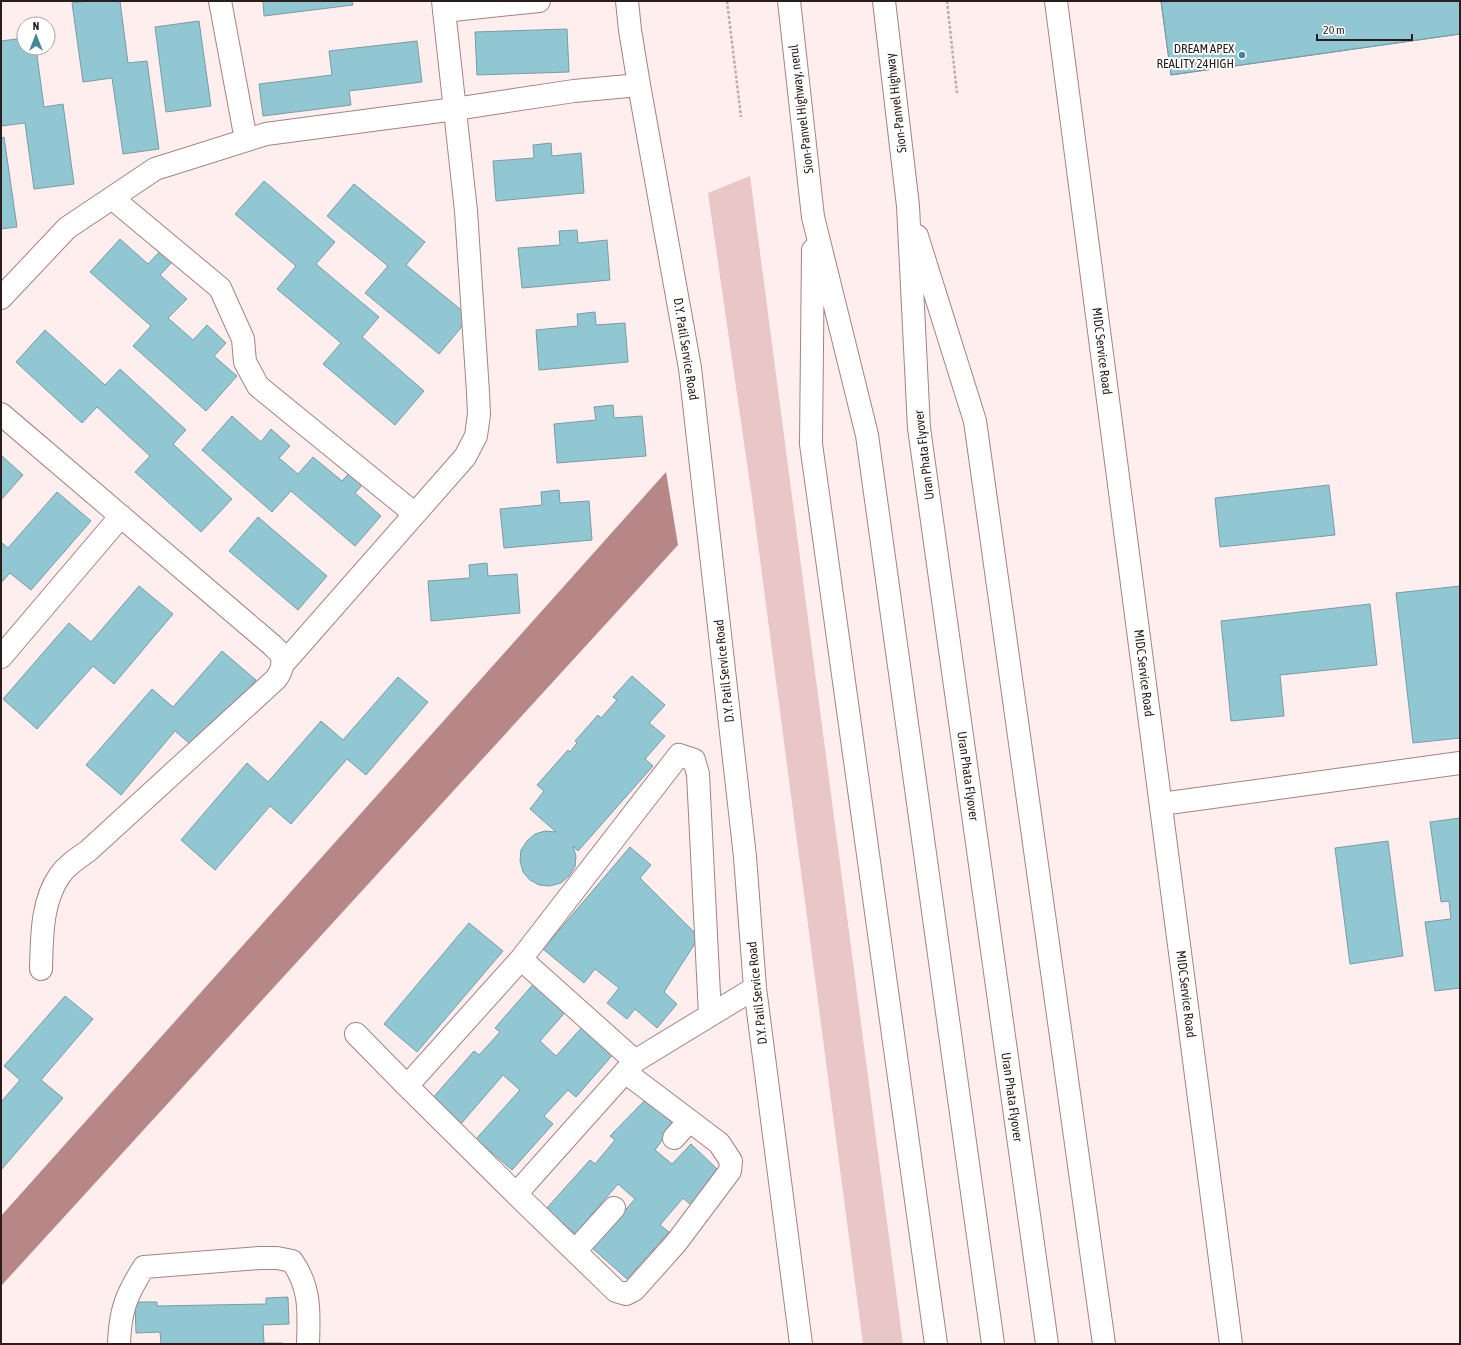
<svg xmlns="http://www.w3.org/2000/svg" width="1461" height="1345" font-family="'Asap Condensed',sans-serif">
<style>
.green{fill:#e9c7c6}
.water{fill:#b78787}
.building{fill:#91c7d3;stroke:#789ca4}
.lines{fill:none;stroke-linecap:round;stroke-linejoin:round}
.minor-casing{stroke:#a58382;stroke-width:24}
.highway-casing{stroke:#a58382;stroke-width:24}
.path{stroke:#bbacab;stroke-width:2.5;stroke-dasharray:3 2;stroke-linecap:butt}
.minor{stroke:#fff;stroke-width:22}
.highway{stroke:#fff;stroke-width:22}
.poi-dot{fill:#438895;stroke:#fff;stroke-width:1.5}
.labels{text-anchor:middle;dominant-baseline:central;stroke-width:4;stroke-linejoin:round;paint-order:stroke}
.poi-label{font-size:13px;fill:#2a1d1c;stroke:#fff;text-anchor:end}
.street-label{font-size:13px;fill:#2a1d1c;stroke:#fff}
</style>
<rect width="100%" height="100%" fill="#feeeee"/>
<!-- green -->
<path class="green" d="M 750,176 L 903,1344 L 863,1344 L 752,498 L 708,193 Z"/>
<!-- water -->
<path class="water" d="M 666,472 L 678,545 L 1,1286 L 1,1216 Z"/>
<!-- building -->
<path class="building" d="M 88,1 L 120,1 L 128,63 L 147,61 L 159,149 L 123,154 L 112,78 L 83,82 L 72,3 Z
M 263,1 L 352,1 L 353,5 L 264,16 Z
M 1161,1 L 1460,1 L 1460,34 L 1171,75 Z
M 1161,1 L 1460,1 L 1460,34 L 1171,75 Z
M 199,21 L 211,106 L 166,112 L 155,27 Z
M 567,29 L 569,72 L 477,75 L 475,32 Z
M 24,38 L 24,48 L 36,48 L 44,107 L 63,104 L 74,184 L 34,189 L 25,123 L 1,126 L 1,41 Z
M 417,41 L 422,82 L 349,91 L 351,105 L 263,116 L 259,84 L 332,75 L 329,51 Z
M 4,137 L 17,227 L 1,229 L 1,138 Z
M 551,143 L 552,156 L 581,153 L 584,193 L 496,201 L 493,161 L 534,158 L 533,145 Z
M 264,181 L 335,242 L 316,264 L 379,317 L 362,337 L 424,391 L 395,425 L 323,364 L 341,343 L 277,289 L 296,266 L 235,214 Z
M 354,184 L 425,242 L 406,265 L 470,317 L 439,354 L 365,293 L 388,266 L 327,216 Z
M 577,230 L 578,243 L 607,240 L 610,280 L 522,288 L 518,248 L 560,245 L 559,231 Z
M 120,239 L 148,264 L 163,248 L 175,259 L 160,275 L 187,299 L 168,318 L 193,340 L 207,325 L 226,343 L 214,356 L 237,376 L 206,411 L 133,346 L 151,326 L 90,272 Z
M 595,312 L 596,325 L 625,323 L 628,362 L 539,370 L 536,330 L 578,326 L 577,314 Z
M 45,330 L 105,385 L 120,369 L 186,430 L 173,444 L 232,499 L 201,532 L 135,472 L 150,456 L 97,407 L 82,423 L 16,362 Z
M 613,405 L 614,418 L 642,416 L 646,456 L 557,463 L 554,424 L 596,420 L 594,407 Z
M 232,416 L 261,442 L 271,429 L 290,446 L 279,458 L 298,474 L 313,457 L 342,481 L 352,470 L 365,482 L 355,493 L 381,516 L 355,546 L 291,491 L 272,512 L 202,450 Z
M 1,455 L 23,475 L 1,500 Z
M 1329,485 L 1335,535 L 1220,547 L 1215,498 Z
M 559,490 L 560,503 L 589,501 L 592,540 L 504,548 L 500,509 L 542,505 L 541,492 Z
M 57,492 L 91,521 L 31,590 L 10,573 L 1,583 L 1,542 L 8,548 Z
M 258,517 L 327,576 L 298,610 L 229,551 Z
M 487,563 L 488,576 L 517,574 L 520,613 L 431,621 L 428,581 L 470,578 L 469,565 Z
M 139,586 L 173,614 L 114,684 L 93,666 L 37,729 L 3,699 L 69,623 L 91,642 Z
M 1460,586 L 1460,738 L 1413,743 L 1396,593 Z
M 1370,604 L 1377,665 L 1280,675 L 1284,716 L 1231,721 L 1221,621 Z
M 222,651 L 256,680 L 196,749 L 175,731 L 121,795 L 86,765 L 152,689 L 173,707 Z
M 632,676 L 665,705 L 649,723 L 665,736 L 645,759 L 653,766 L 578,851 L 573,846 L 576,856 L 575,867 L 569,876 L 561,883 L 550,886 L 539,885 L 530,880 L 523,872 L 520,861 L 521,850 L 527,841 L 535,834 L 545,831 L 556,832 L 530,809 L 544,791 L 537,785 L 568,750 L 570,752 L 577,743 L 575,741 L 598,715 L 601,718 L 617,700 L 613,697 Z
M 398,677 L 428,702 L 366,775 L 347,759 L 291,824 L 270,806 L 215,870 L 181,840 L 247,763 L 268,782 L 321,721 L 343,740 Z
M 1460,818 L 1460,988 L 1435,991 L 1425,922 L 1451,919 L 1449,901 L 1441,902 L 1430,822 Z
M 1388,841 L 1403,956 L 1350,964 L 1335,848 Z
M 630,847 L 651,865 L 640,878 L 699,937 L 664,992 L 677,1004 L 657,1028 L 635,1009 L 627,1019 L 607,1003 L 619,988 L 595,969 L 584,983 L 543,949 Z
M 469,923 L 503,951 L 417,1052 L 384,1024 Z
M 536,981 L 568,1009 L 540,1041 L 556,1056 L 585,1024 L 616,1051 L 576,1097 L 568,1090 L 544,1116 L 553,1124 L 512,1170 L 476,1139 L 520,1090 L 503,1075 L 460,1125 L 431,1100 L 474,1051 L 479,1055 L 500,1032 L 495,1028 Z
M 65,996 L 93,1019 L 41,1080 L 63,1098 L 1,1170 L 1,1102 L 20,1080 L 4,1066 Z
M 646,1099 L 674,1124 L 655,1150 L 672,1164 L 691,1144 L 717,1169 L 691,1205 L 683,1198 L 660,1225 L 669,1232 L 627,1279 L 592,1248 L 635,1199 L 618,1184 L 575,1234 L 546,1209 L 590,1160 L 595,1164 L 615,1140 L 610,1136 Z
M 288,1297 L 289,1324 L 263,1325 L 264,1343 L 283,1343 L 283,1344 L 161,1344 L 160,1332 L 136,1333 L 135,1302 L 157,1302 L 157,1306 L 266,1304 L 266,1298 Z"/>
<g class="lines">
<!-- minor casing -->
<g class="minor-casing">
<path id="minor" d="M 220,1 L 246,140
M 627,1 L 630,30 L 639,85 L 690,368 L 745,857 L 755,988 L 801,1344
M 1056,1 L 1231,1344
M 444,11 L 539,1
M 112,198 L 220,288 L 243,339 L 245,362 L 258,386 L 415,514
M 1,298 L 67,228 L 155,169 L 266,134 L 455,109 L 574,91 L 639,85
M 1,414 L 272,645 L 282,655 C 283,665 282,671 276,679 L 88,851 C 78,858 67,865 60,875 C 41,902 42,938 41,969
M 1,657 L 121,516
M 283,664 L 465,457 L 476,436 L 479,414 L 478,392 L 466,211 L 443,1
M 1161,804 L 1460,763
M 521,959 L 635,1061 L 755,988
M 356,1034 L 407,1086
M 625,1072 L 719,1143 L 731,1161 L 730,1171 L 676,1243 L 634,1290 L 626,1294 L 616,1291 L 516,1194 L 625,1072 L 635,1061
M 674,1138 L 689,1121
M 516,1194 L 407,1086 L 521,959 L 679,755 L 694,760 L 698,774 L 710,1015
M 575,1251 L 614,1208
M 119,1344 C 120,1311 126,1295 144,1267 L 259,1258 L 277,1258 L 292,1261 C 311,1288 309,1313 308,1344"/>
</g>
<!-- highway casing -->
<g class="highway-casing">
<path id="highway" d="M 789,1 L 813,217 L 867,435 L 993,1344
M 884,1 L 908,206 L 919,428 L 1047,1344
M 917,236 L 975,421 L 1104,1344
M 813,250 L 811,444 L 936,1344"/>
</g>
<!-- path -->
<path class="path" d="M 727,1 L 741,117
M 947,1 L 957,93"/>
<!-- minor -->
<use href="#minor" class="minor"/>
<!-- highway -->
<use href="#highway" class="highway"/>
</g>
<!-- markers -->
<circle class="poi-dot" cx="1242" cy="55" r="4"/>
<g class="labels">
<!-- poi labels -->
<g class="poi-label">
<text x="1234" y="48">DREAM APEX<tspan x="1234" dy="15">REALITY 24HIGH</tspan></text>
</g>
<!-- street labels -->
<g class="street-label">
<text transform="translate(896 103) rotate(-97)">Sion-Panvel Highway</text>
<text transform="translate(801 109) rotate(-97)">Sion-Panvel Highway, nerul</text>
<text transform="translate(686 349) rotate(81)">D.Y. Patil Service Road</text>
<text transform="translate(1102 351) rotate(83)">MIDC Service Road</text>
<text transform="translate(924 455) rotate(-97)">Uran Phata Flyover</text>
<text transform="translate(724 671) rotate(-96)">D.Y. Patil Service Road</text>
<text transform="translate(1144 673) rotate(83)">MIDC Service Road</text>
<text transform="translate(968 776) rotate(82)">Uran Phata Flyover</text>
<text transform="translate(757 993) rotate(-96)">D.Y. Patil Service Road</text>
<text transform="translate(1186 994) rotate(83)">MIDC Service Road</text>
<text transform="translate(1012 1097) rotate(82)">Uran Phata Flyover</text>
</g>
</g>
<!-- border -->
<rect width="1461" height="1345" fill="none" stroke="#2a1d1c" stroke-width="4"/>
<!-- north arrow -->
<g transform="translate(36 36)"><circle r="19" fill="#ffffff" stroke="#aaa5a4"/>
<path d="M0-3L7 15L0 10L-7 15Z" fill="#438895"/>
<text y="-6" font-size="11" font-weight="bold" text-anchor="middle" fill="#2a1d1c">N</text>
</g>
<!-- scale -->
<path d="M1317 34v6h95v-6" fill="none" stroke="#2a1d1c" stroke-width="2"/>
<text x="1323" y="34" font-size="12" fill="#2a1d1c" stroke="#ffffff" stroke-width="3" paint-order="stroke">20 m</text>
</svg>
